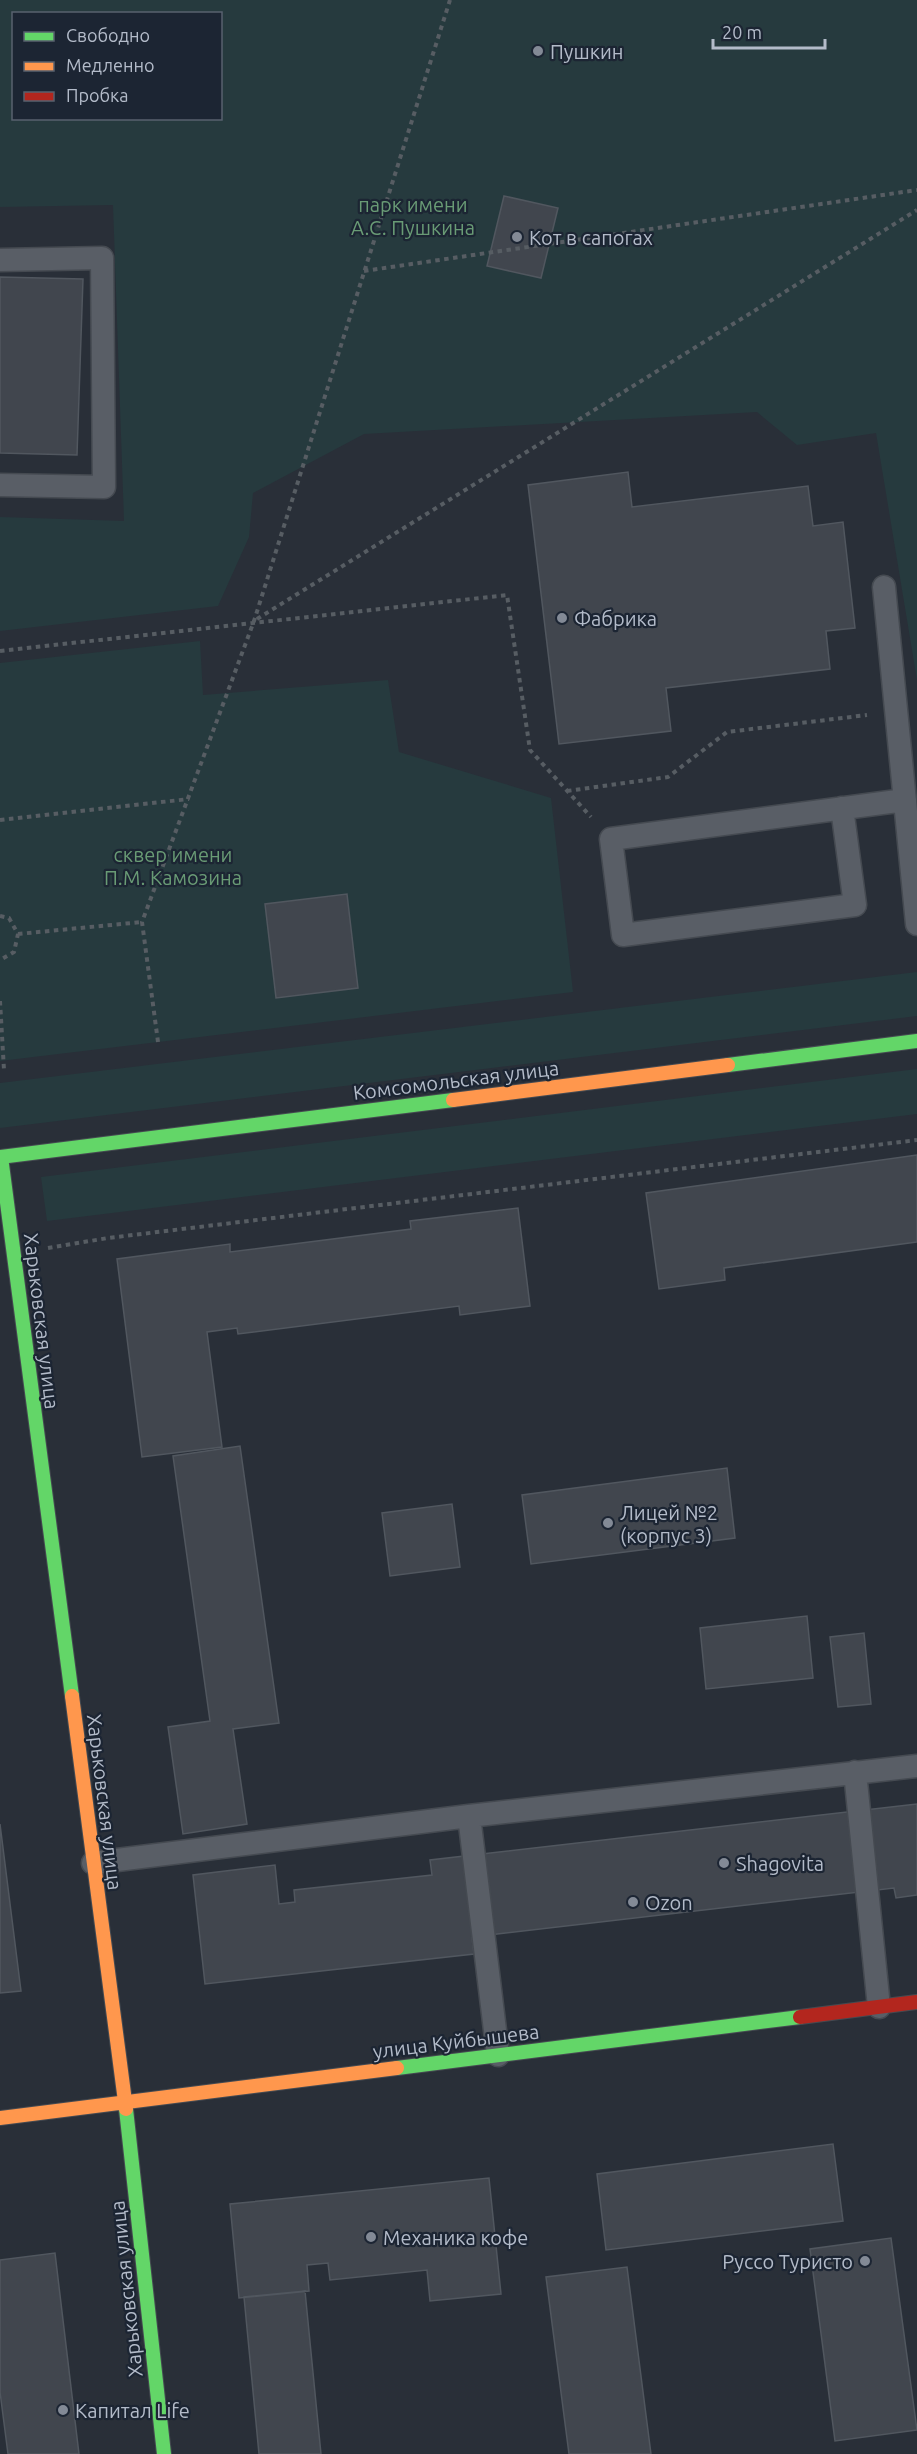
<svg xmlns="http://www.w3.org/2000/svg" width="917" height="2454" font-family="Ubuntu,sans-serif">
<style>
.green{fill:#263a3e;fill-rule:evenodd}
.building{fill:#41464e;stroke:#51575f;stroke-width:1.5}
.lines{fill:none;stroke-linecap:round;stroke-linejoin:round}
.lane-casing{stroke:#454a51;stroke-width:25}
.fast-casing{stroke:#454a51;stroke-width:16}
.slow-casing{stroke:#454a51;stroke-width:16}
.jam-casing{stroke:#454a51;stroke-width:16}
.path{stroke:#575d63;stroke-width:4;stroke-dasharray:4.5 4.5;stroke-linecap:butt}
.lane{stroke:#595e66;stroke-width:22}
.fast{stroke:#63d668;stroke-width:14}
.slow{stroke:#ff974d;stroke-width:14}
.jam{stroke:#b3261e;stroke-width:14}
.poi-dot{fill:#838a96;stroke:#1c2533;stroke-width:2}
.labels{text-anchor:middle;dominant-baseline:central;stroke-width:4.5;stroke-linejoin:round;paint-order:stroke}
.poi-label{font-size:20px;fill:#b3bbc9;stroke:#1c2533;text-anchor:start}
.park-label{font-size:20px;fill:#699b75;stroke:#1c2533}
.street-label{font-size:20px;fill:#b3bbc9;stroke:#1c2533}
</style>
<rect width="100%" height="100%" fill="#292f38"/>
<!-- green -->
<path class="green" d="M 0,0 L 917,0 L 917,680 L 876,433 L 797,445 L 757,412 L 364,434 L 253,493 L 249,537 L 218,606 L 0,631 L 0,517 L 124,521 L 113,205 L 0,207 ZM 14,14 L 220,14 L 220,118 L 14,118 Z
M 200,641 L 203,695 L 388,680 L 399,752 L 551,798 L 573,992 L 0,1061 L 0,663 Z
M 917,972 L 917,1016 L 0,1128 L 0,1083 Z
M 917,1069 L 917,1114 L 47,1221 L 41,1177 Z"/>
<!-- building -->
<path class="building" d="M 504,196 L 558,208 L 541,278 L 487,266 Z
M 0,277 L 83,279 L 77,455 L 0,453 Z
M 628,472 L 632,507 L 808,486 L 813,526 L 843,522 L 855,628 L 826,631 L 830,669 L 666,688 L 671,731 L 559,744 L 528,485 Z
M 347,894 L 358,988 L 276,998 L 265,904 Z
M 917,1155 L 917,1242 L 724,1268 L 725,1280 L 659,1289 L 646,1193 Z
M 518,1208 L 530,1306 L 460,1315 L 459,1306 L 238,1334 L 237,1328 L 207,1332 L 222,1447 L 142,1457 L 117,1259 L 230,1244 L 230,1252 L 411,1229 L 410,1221 Z
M 240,1446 L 279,1723 L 233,1729 L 247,1824 L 183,1834 L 168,1727 L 210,1721 L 173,1456 Z
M 727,1468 L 735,1538 L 531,1564 L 522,1495 Z
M 452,1504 L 460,1567 L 390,1576 L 382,1513 Z
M 807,1616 L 813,1678 L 706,1689 L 700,1628 Z
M 864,1633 L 871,1704 L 838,1707 L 830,1637 Z
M 917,1804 L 917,1895 L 896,1898 L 894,1888 L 472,1937 L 474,1954 L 205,1984 L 193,1875 L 275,1865 L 279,1904 L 295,1902 L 294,1890 L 432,1875 L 430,1860 Z
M 0,1824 L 21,1991 L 0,1993 Z
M 833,2144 L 843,2221 L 606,2250 L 597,2174 Z
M 489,2178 L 501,2294 L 430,2301 L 427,2270 L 330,2280 L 328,2263 L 307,2265 L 309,2291 L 239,2298 L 230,2204 Z
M 891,2238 L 917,2430 L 835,2441 L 810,2249 Z
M 55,2253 L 79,2454 L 8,2454 L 0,2392 L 0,2260 Z
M 627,2267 L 651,2454 L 569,2454 L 546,2277 Z
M 305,2291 L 321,2454 L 259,2454 L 244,2297 Z"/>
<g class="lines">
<!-- lane casing -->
<g class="lane-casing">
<path id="lane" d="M 0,260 L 102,258 L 104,487 L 0,485
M 884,587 L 917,924
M 842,808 L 855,905 L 623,935 L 611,839 L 905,800
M 855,1772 L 879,2007
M 469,1816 L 498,2055
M 93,1863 L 469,1816 L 917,1766"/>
</g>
<!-- fast casing -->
<g class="fast-casing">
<path id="fast" d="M 728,1065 L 917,1041
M 0,1157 L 453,1100
M 1,1157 L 72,1696
M 397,2068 L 800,2017
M 126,2109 L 164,2454"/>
</g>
<!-- slow casing -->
<g class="slow-casing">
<path id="slow" d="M 453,1100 L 728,1065
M 72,1696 L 126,2109
M 0,2118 L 397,2068"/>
</g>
<!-- jam casing -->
<g class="jam-casing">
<path id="jam" d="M 800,2017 L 917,2002"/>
</g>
<!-- path -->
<path class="path" d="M 364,271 L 917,190
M 257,619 L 917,210
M 0,651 L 507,595 L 530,750 L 591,817
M 567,791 L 668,777 L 727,732 L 867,715
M 0,820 L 189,799
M 0,916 L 9,918 L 18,934 L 14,952 L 0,960
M 18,934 L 142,922
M 0,1001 L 4,1070
M 158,1042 L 142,922 L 254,621 L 450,0
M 48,1248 L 108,1238 L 917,1140"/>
<!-- lane -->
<use href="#lane" class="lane"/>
<!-- fast -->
<use href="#fast" class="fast"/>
<!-- slow -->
<use href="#slow" class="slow"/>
<!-- jam -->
<use href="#jam" class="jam"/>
</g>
<!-- markers -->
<g class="poi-dot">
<circle cx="538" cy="51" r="6"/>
<circle cx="517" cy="237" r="6"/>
<circle cx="562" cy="618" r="6"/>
<circle cx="608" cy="1523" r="6"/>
<circle cx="724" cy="1863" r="6"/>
<circle cx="633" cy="1902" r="6"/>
<circle cx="371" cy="2237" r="6"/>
<circle cx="865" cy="2261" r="6"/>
<circle cx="63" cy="2410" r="6"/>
</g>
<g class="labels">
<!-- poi labels -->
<g class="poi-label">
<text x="550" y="51">Пушкин</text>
<text x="529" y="237">Кот в сапогах</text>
<text x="574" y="618">Фабрика</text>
<text x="620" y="1512">Лицей №2<tspan x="620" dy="23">(корпус 3)</tspan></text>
<text x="736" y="1863">Shagovita</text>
<text x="645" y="1902">Ozon</text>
<text x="383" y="2237">Механика кофе</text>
<text x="853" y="2261" text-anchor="end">Руссо Туристо</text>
<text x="75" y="2410">Капитал Life</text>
</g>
<!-- park labels -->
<g class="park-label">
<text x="413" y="204">парк имени<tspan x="413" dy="23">А.С. Пушкина</tspan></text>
<text x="173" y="854">сквер имени<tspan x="173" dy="23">П.М. Камозина</tspan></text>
</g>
<!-- street labels -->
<g class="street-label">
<text transform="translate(456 1080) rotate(-7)">Комсомольская улица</text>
<text transform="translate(42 1321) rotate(83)">Харьковская улица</text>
<text transform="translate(105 1802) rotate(83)">Харьковская улица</text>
<text transform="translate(456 2041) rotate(-7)">улица Куйбышева</text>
<text transform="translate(126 2289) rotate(-96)">Харьковская улица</text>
</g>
</g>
<!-- legend -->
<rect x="12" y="12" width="210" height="108" fill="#1c2533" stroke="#58616f" stroke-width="1.5"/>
<rect x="24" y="32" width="30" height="9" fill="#63d668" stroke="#58616f" stroke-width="1.5"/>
<text x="66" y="42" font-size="18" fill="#b3bbc9">Свободно</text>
<rect x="24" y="62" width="30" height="9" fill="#ff974d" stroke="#58616f" stroke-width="1.5"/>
<text x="66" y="72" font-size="18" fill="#b3bbc9">Медленно</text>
<rect x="24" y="92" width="30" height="9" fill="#b3261e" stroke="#58616f" stroke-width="1.5"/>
<text x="66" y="102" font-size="18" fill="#b3bbc9">Пробка</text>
<!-- scale -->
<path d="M713 39v9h112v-9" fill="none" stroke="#b3bbc9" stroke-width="3"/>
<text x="722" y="39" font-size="18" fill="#b3bbc9" stroke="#1c2533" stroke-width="4.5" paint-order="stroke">20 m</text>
</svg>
